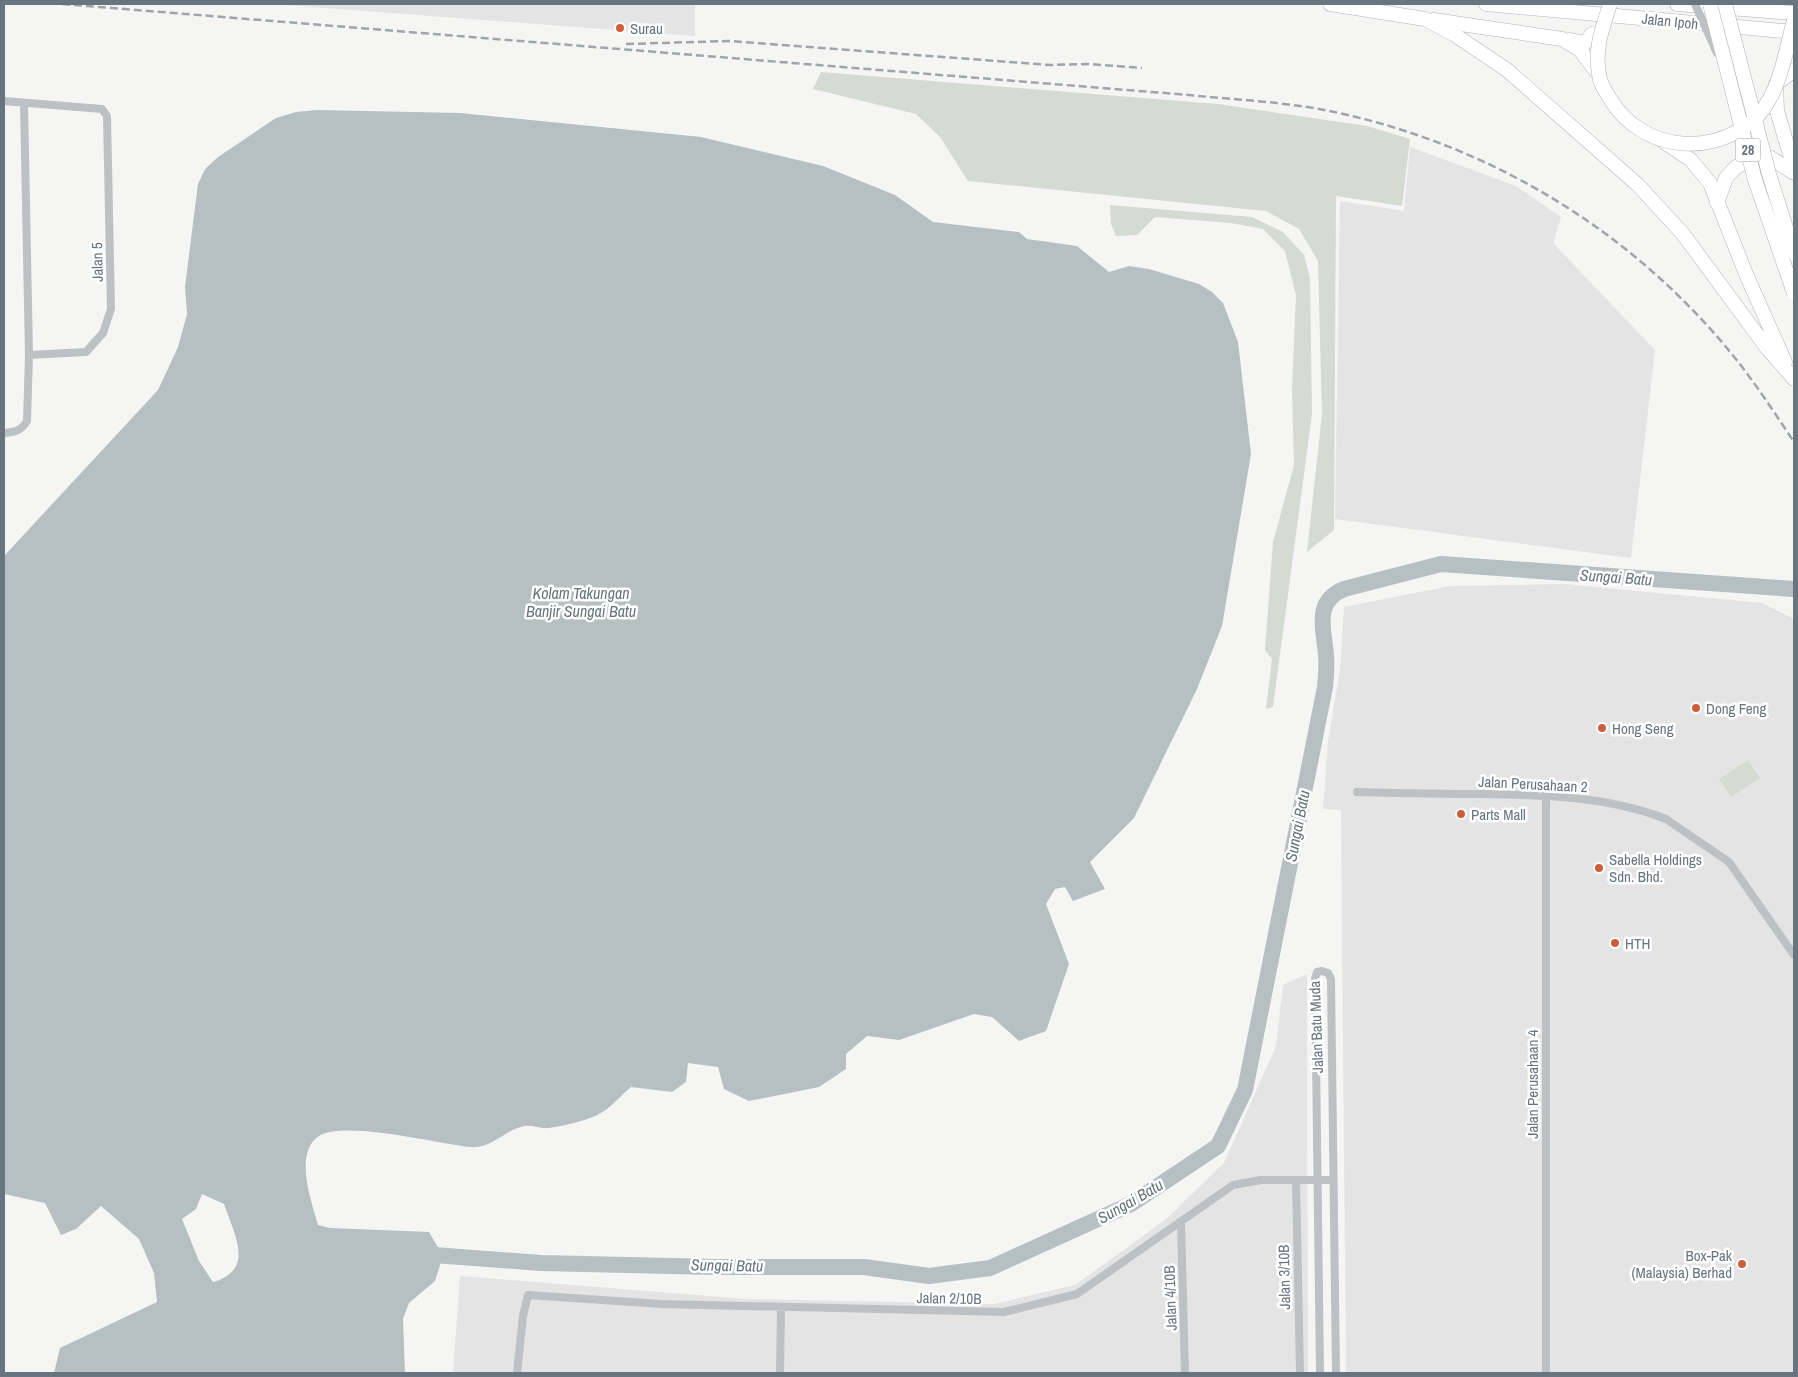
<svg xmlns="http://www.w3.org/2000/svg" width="1798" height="1377" font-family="'Archivo Narrow',sans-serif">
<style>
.built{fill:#e3e4e3}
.green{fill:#d5dad2}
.water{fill:#b6c0c3;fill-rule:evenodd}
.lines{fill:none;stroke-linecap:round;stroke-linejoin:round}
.river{stroke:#b6c0c3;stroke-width:16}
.highway-casing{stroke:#b1b4b7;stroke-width:15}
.street{stroke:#bdc1c4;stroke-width:8}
.highway{stroke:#fff;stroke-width:14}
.rail{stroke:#9fa5a9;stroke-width:2.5;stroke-dasharray:8 4;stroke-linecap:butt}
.highway-bridge-casing{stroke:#b1b4b7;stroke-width:15;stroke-linecap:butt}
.street-bridge{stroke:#bdc1c4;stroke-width:8}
.highway-bridge{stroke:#fff;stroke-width:14}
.poi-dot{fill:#cd5e3b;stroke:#fff;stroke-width:2}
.labels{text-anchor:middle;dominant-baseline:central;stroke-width:5;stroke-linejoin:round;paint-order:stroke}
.shield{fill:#fff;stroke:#959ea6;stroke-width:1}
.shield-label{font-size:14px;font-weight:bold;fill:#687580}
.street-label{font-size:15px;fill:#687580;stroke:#fff}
.poi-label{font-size:15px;fill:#687580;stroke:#fff;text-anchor:start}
.water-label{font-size:16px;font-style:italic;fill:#64767c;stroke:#fff}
</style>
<rect width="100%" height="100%" fill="#f5f5f3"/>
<!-- built -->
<path class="built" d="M 273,4 L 695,4 L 695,36 Z
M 1410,147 L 1516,186 L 1561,217 L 1553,243 L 1655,350 L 1631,558 L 1335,519 L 1340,201 L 1404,211 Z
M 1565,584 L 1762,603 L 1794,619 L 1794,1373 L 1346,1373 L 1341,810 L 1323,809 L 1328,741 L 1340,670 L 1344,607 L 1450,586 Z
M 1307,974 L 1308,1373 L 453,1373 L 460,1276 L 745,1299 L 994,1304 L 1075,1285 L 1165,1220 L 1224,1163 L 1276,1046 L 1283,985 Z"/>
<!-- green -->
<path class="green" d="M 821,72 L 1218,104 L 1367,126 L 1410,139 L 1402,206 L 1336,196 L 1334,530 L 1307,552 L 1322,414 L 1318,261 L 1299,229 L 1266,211 L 968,181 L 940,137 L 916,114 L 813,89 Z
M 1110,205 L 1252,217 L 1283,232 L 1304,255 L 1310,278 L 1312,414 L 1273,707 L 1266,709 L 1272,659 L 1265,650 L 1273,542 L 1294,465 L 1292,388 L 1296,295 L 1285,251 L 1263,229 L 1231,223 L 1155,217 L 1137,235 L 1116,236 L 1111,224 Z
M 1748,760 L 1760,778 L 1731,797 L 1719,779 Z"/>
<!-- water -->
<path class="water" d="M 317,110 L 460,113 L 701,137 L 823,166 L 895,195 L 933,222 L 1019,232 L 1027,239 L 1077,246 L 1109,272 L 1129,266 L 1149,269 L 1199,284 L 1212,292 L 1223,303 L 1238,342 L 1251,454 L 1222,626 L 1197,689 L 1134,818 L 1090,862 L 1105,889 L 1073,901 L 1065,887 L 1055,889 L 1046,904 L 1069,964 L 1046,1031 L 1019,1041 L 992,1017 L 974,1014 L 899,1040 L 867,1036 L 846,1054 L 846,1069 L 819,1087 L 749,1101 L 724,1089 L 718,1067 L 688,1063 L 686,1082 L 672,1092 L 631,1087 C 621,1095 611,1108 599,1114 C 589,1120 560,1127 548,1128 C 541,1129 533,1125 525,1126 C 505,1129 492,1149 470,1147 C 439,1144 344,1120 319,1136 C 293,1153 312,1202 318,1225 L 330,1228 L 429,1232 L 443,1256 L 435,1281 L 409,1303 L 403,1319 L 405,1373 L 54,1373 L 60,1348 L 157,1302 L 154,1273 L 139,1239 L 101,1206 L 76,1229 L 61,1235 L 45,1203 L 4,1194 L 4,556 L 158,390 L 178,347 L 187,314 L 185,287 L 198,184 L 205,169 L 218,157 L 276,118 L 296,112 ZM 202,1194 L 224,1204 C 234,1234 256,1270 213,1282 L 199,1261 L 182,1219 L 196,1209 Z"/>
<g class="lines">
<!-- river -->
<path class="river" d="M 421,1254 L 541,1263 L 715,1267 L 864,1267 L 929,1276 L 990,1268 L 1131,1204 L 1218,1146 L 1245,1090 L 1325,687 C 1326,677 1327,666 1326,655 C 1324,629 1313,602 1344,589 L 1441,564 L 1794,589"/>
<!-- highway casing -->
<g class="highway-casing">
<path id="highway" d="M 1330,4 L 1425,19 L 1455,35 L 1507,70 L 1638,185 L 1683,234 L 1767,348 L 1794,379
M 1486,4 L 1794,32
M 1677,4 L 1794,13
M 1434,20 L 1562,39 L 1580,50 L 1599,75
M 1570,40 L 1585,43 L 1592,34
M 1794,70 L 1776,84 L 1777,111 L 1794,168
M 1664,142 L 1691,160 L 1710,183 L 1746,274 L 1785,362
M 1717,203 L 1726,178 L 1736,167 L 1756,157 L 1771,158 L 1794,173"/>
</g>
<!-- street -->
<path class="street" d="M 4,101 L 102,109 L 107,116 L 111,309 L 103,333 L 86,352 L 29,355
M 4,433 C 15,432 21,431 27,421 L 29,355 L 24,103
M 1357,792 C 1398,793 1440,794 1482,794 C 1544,795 1607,796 1666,819 L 1729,862 L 1794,955
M 1546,795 L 1546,1373
M 1296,1180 L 1300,1373
M 1181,1222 L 1185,1373
M 517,1373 L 523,1316 L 528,1295 L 661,1304 L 1004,1312 L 1077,1294 L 1233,1185 L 1261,1180 L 1333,1180
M 780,1373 L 781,1308
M 1320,1373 L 1315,979 L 1317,972 L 1322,971 L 1328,973 L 1331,979 L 1336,1373"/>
<!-- highway -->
<use href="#highway" class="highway"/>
<!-- rail -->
<path class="rail" d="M 62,4 L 1189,95 C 1238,100 1290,102 1339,113 C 1493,147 1631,231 1731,353 C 1754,381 1774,412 1794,442
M 626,44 L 729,41 L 1050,65 L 1089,64 L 1142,68"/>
<!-- highway-bridge casing -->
<g class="highway-bridge-casing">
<path id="highway-bridge" d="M 1610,4 C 1603,27 1594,49 1599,74 C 1600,85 1607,93 1612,102 C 1642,148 1705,157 1749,124 C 1779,101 1785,54 1794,20
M 1710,4 L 1755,180 L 1794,293
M 1725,4 L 1769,174 L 1794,253"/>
</g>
<!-- street-bridge -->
<path class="street-bridge" d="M 1695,4 L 1717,53"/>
<!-- highway-bridge -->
<use href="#highway-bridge" class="highway-bridge"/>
</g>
<!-- markers -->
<g class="poi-dot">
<circle cx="620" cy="28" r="5"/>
<circle cx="1696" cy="708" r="5"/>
<circle cx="1602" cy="728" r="5"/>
<circle cx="1461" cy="814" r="5"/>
<circle cx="1599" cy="868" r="5"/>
<circle cx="1615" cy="943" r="5"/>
<circle cx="1742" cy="1264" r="5"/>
</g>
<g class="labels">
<!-- shield labels -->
<rect class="shield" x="1735.5" y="138.5" width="25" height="23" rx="4"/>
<g class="shield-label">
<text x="1748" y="150">28</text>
</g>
<!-- street labels -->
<g class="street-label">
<text transform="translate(1670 21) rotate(6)">Jalan Ipoh</text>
<text transform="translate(97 262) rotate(-91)">Jalan 5</text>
<text transform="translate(1533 784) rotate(3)">Jalan Perusahaan 2</text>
<text transform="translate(1316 1027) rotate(-92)">Jalan Batu Muda</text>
<text transform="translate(1532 1084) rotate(-90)">Jalan Perusahaan 4</text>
<text transform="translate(1284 1277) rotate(-91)">Jalan 3/10B</text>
<text transform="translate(949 1298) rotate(1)">Jalan 2/10B</text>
<text transform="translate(1170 1298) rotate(-92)">Jalan 4/10B</text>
</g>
<!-- poi labels -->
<g class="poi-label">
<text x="630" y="28">Surau</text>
<text x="1706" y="708">Dong Feng</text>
<text x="1612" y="728">Hong Seng</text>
<text x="1471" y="814">Parts Mall</text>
<text x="1609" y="859">Sabella Holdings<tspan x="1609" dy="17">Sdn. Bhd.</tspan></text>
<text x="1625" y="943">HTH</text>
<text x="1732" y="1255" text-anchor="end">Box-Pak<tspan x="1732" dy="17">(Malaysia) Berhad</tspan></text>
</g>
<!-- water labels -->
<g class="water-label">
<text transform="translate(1616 577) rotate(4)">Sungai Batu</text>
<text x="581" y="593">Kolam Takungan<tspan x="581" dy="18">Banjir Sungai Batu</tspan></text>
<text transform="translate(1297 826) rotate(-79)">Sungai Batu</text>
<text transform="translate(1130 1201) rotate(-30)">Sungai Batu</text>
<text transform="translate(727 1265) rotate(1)">Sungai Batu</text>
</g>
</g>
<!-- border -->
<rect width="1798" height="1377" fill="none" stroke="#687580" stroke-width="10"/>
</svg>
